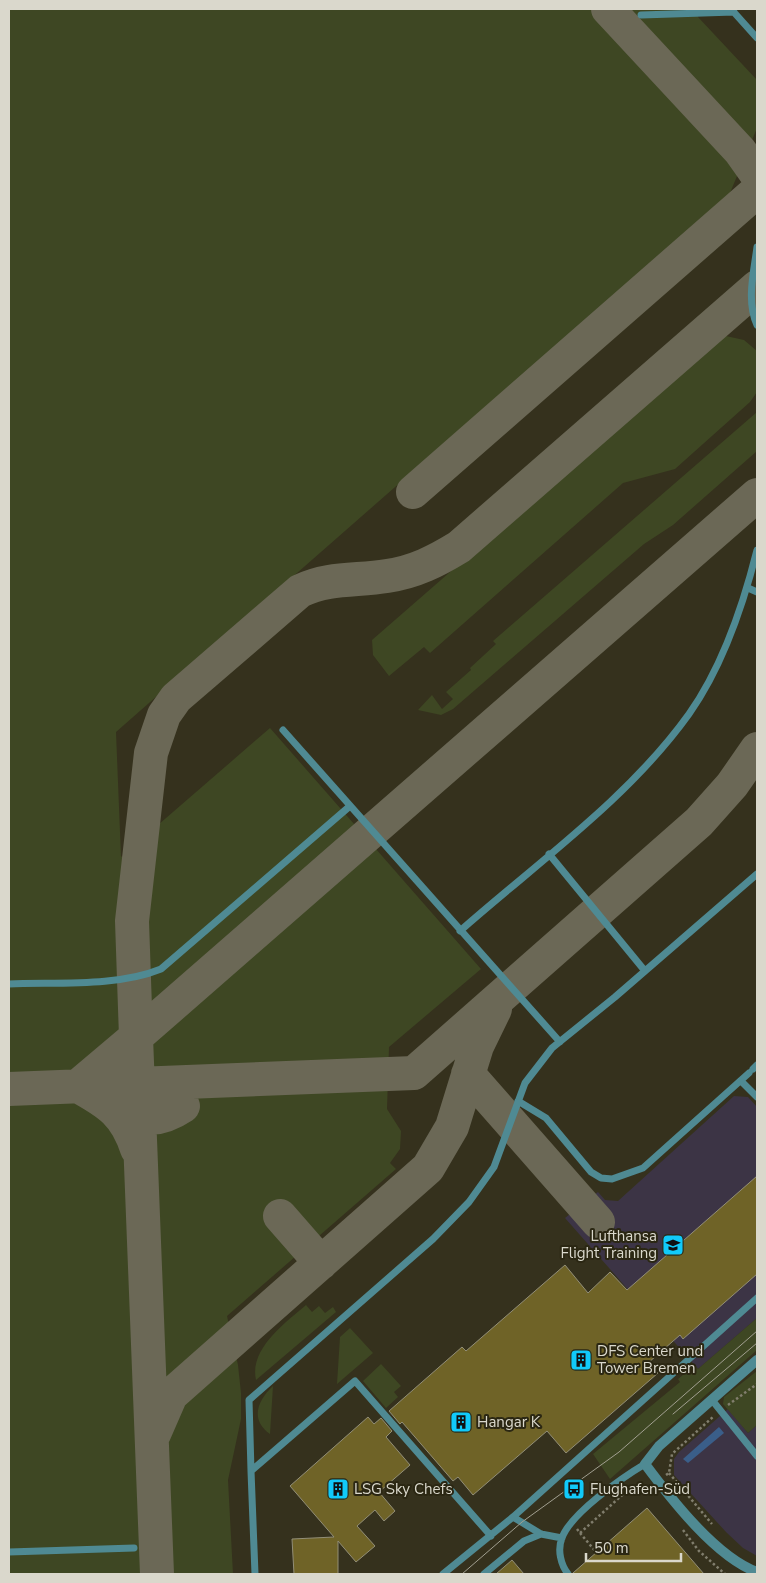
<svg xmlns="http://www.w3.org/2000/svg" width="766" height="1583" font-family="'Nunito Sans',sans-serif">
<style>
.education{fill:#3c3445}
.green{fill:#3e4723}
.water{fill:#3a5e89}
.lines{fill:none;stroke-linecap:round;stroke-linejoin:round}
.taxiway{stroke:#6b6856;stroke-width:34}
.building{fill:#6f6327;stroke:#928e77}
.path{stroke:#817e6d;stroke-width:2.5;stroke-dasharray:2.5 2.5;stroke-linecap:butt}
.service{stroke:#4f8a93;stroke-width:7}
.minor{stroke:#4f8a93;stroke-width:10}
.tram{stroke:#a19f90;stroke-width:1}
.labels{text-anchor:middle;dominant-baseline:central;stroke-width:4;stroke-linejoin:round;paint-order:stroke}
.poi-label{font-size:15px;fill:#dad8cc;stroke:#2b2713;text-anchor:start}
</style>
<rect width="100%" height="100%" fill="#35311d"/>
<!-- education -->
<path class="education" d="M 734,1096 L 748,1097 L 757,1107 L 757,1318 L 698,1369 L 565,1218 L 598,1192 L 605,1200 L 618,1201 Z
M 728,1409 L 748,1433 L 757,1425 L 757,1556 L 743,1548 L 726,1532 L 674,1475 L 674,1459 L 679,1452 Z"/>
<!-- green -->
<path class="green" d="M 9,9 L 699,9 L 698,17 L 757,80 L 757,128 L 730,193 L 116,732 L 121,857 L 270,728 L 481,969 L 389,1047 L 387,1109 L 401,1131 L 400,1149 L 390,1163 L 396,1169 L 227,1316 L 238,1365 L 241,1393 L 241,1419 L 228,1480 L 233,1574 L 9,1574 Z
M 726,336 L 744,340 L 757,351 L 757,392 L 750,402 L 675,469 L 623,483 L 430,653 L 424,647 L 389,676 L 373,655 L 372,640 L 720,337 Z
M 757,412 L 757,451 L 673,525 L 644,544 L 453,709 L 441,715 L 418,710 L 432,695 L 442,709 L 453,699 L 446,692 L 471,670 L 470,668 L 496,644 L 493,641 Z
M 306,1305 L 312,1312 L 319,1306 L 325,1313 L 333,1307 L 336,1312 L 256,1380 C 249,1349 285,1323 306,1305 Z
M 757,1318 L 757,1350 L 610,1479 L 593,1454 L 680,1382 L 678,1379 L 695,1365 L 698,1369 Z
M 350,1328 L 373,1353 L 337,1384 L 340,1337 Z
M 381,1364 L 401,1386 L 394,1392 L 398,1397 L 386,1408 L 363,1381 Z
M 757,1371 L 757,1425 L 748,1433 L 723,1404 L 724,1397 Z
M 273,1386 L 270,1434 C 250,1420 257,1401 273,1386 Z"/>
<!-- water -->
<path class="water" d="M 719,1427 L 724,1433 L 688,1463 L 683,1459 Z"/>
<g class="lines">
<!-- taxiway -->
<path class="taxiway" d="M 608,9 L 740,151 L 757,175
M 413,492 L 757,191
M 468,1074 L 598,1222
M 9,1089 L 414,1073 L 699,822 L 732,785 L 757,749
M 120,1105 C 140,1124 162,1120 183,1106
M 137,1149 C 126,1114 109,1103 78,1086 L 136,1037 L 132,921 L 151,753 L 164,715 L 176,698 L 300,591 C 329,577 356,581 387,576 C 415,572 436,561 459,547 L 757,287
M 280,1216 L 321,1263
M 154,1434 L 171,1395 L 428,1168 L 452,1127 L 477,1046 L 495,1009
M 157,1574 L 136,1037 L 757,495"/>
</g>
<!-- building -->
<path class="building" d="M 757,1176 L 757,1274 L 683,1339 L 680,1335 L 648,1363 L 658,1373 L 566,1453 L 547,1431 L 473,1495 L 458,1477 L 453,1481 L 402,1422 L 400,1424 L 389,1411 L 462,1347 L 466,1351 L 565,1265 L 588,1293 L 610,1272 L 627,1290 Z
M 368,1417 L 374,1424 L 381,1418 L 392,1431 L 386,1437 L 410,1465 L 379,1492 L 395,1511 L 384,1521 L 375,1510 L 357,1526 L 375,1546 L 356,1562 L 338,1541 L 338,1574 L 294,1574 L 292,1539 L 334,1537 L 290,1486 Z
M 647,1508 L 704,1574 L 573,1574 L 573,1573 Z
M 512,1560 L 524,1574 L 496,1574 Z"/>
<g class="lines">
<!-- path -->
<path class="path" d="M 728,1405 L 757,1384
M 669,1473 L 712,1524
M 666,1475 L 669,1473 L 672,1454 L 714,1416
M 577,1529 L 580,1533 L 629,1489 L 640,1485 L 648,1489 L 653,1495
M 683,1530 L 699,1551 L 725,1574
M 580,1533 L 596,1552"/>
<!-- service -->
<path class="service" d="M 731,9 L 757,38
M 641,15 L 734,12
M 757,247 C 754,271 746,301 757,325
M 748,588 L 757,592
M 283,730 L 560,1042
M 549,854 L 645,971
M 460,931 C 538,862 628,799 689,714 C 723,666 743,606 757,550
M 9,984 C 56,982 117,987 161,969 L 350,806
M 753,1069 L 757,1065
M 741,1081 L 757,1097
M 518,1101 L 546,1118 L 591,1172 L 601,1178 L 612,1179 L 643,1168 L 749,1073
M 712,1400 L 757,1456
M 251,1471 L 249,1400 L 433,1239 L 469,1202 L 494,1167 L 525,1083 L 552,1048 L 615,997 L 757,874
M 513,1517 L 541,1534 L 562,1538
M 9,1552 L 134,1548
M 255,1574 L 251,1471 L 355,1381 L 491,1536
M 443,1574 L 513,1517 L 757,1298
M 484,1574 L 524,1541 L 541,1534
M 568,1574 C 561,1565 557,1550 562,1538 C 570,1514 623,1477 645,1464"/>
<!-- minor -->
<path class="minor" d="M 757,1360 L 659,1446 L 645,1464 C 671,1499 716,1557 757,1572"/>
<!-- tram -->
<path class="tram" d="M 673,1414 L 757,1343
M 462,1574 L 522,1522 L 619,1452 L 757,1331"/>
</g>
<!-- icons -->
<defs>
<g id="university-square" transform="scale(1.125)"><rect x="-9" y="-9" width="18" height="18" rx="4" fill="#11cafa" stroke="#2b2713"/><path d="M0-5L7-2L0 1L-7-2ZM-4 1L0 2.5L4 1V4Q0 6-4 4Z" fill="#111"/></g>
<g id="building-square" transform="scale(1.125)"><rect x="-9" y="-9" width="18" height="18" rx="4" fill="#11cafa" stroke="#2b2713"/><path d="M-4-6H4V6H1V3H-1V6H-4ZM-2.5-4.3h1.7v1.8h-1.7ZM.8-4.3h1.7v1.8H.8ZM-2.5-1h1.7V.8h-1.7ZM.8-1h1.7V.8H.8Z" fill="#111"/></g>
<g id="bus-square" transform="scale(1.125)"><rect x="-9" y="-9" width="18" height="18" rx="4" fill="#11cafa" stroke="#2b2713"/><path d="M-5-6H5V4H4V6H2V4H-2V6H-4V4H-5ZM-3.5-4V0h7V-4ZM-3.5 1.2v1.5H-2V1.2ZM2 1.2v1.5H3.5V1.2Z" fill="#111"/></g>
</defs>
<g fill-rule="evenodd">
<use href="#university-square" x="673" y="1245"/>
<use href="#building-square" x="581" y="1360"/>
<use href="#building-square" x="461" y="1422"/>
<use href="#building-square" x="338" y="1489"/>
<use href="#bus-square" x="574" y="1489"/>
</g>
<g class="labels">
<!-- poi labels -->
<g class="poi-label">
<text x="657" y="1236" text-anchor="end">Lufthansa<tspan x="657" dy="17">Flight Training</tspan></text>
<text x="597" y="1351">DFS Center und<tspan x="597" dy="17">Tower Bremen</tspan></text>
<text x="477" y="1422">Hangar K</text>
<text x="354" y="1489">LSG Sky Chefs</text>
<text x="590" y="1489">Flughafen-Süd</text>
</g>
</g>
<!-- border -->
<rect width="766" height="1583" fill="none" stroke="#dad8cc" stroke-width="20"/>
<!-- scale -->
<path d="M586 1553v8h95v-8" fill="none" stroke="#dad8cc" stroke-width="2.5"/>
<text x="594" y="1553" font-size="15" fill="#dad8cc" stroke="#2b2713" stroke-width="4" paint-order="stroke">50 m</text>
</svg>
